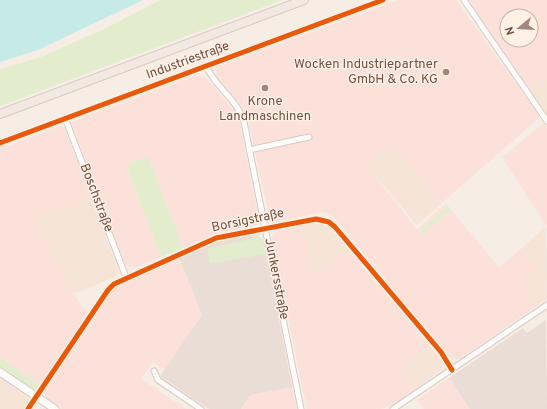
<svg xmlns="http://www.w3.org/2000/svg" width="547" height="409" font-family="Overpass,sans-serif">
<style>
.residential{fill:#f6e4d7}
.commercial{fill:#fbe1d9;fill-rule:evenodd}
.industrial{fill:#e9ddd6}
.green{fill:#e4ecce}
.water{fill:#c6eae7}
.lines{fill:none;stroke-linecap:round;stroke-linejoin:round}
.street-casing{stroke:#d7cac3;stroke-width:7}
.secondary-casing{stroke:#d7c8c1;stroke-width:9}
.primary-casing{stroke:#d5c8c2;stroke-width:10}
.street{stroke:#fefcfb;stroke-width:5}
.secondary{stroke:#fefcfb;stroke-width:7}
.primary{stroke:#f2eae2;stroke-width:8}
.cycleway-casing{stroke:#fff1e5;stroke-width:8}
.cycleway{stroke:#e8590c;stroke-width:5}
.poi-dot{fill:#a2867c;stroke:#fff1e5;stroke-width:1.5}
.labels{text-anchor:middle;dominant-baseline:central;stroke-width:3;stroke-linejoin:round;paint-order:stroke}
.street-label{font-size:13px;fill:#754f44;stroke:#fff1e5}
.poi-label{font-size:13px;fill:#754f44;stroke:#fff1e5;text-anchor:end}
</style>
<rect width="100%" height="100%" fill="#f6ede5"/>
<!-- residential -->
<path class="residential" d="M 547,81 L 547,115 L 528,87 Z
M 391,143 L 442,203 L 417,225 L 366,165 Z
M 90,196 L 119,271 L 117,276 L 74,294 L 49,247 L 38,216 Z
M 317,223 L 329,227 L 350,252 L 312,273 L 302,226 Z
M 546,226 L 547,299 L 535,307 L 523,289 L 523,281 L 537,272 L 521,249 Z
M 429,345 L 441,360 L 442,368 L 440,371 L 414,390 L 401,372 Z
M 0,378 L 27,397 L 28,402 L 24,409 L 0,409 Z"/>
<!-- commercial -->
<path class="commercial" d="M 398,0 L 456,0 L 540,117 L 442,203 L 391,143 L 366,165 L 417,229 L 446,204 L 499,267 L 521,249 L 537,272 L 523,281 L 523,289 L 535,307 L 458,360 L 448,355 L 333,216 L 323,212 L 277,222 L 270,220 L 247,117 L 240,104 L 216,76 L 217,67 Z
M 469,0 L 547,0 L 547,81 L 528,87 ZM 507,16 L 531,16 L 531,40 L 507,40 Z
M 196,75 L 205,77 L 238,115 L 259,220 L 252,226 L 215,234 L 183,248 L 148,156 L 126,165 L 161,257 L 136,267 L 126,266 L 71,122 Z
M 544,123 L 547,128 L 547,227 L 502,157 Z
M 61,126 L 65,129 L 90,196 L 38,217 L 49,247 L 74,294 L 82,307 L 90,313 L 41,386 L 0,357 L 0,149 Z
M 302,226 L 312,273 L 350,252 L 429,345 L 401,371 L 414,390 L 398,402 L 381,409 L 307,409 L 272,240 L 273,234 L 277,231 Z
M 179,257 L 202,315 L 165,370 L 153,362 L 141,379 L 186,409 L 61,409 L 48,400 L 45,395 L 45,390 L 112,291 L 127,280 Z
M 449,378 L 470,409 L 424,409 L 417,400 Z
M 292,387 L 297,409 L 241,409 L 250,395 Z"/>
<!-- industrial -->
<path class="industrial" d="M 252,233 L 259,236 L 264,242 L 292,387 L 250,395 L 241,409 L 209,409 L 160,376 L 202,315 L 179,257 L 215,241 Z
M 546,320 L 547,409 L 470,409 L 449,378 L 523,328 L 527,333 Z"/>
<!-- green -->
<path class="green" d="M 160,0 L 282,0 L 0,106 L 0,69 L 41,57 L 104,29 Z
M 148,156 L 183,248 L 161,257 L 126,165 Z
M 448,206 L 451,210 L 423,234 L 420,230 Z
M 255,235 L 262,239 L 266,254 L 209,264 L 208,248 L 251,239 Z
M 0,357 L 41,386 L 36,390 L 28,388 L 0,369 Z"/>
<!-- water -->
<path class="water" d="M 0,0 L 143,0 L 38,50 L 0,62 Z"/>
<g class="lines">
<!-- street casing -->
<g class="street-casing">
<path id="street" d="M 464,0 L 547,121
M 206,66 C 215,87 238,100 244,122 L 301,409
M 65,118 L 126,277
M 0,143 L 383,0
M 249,150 L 309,137
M 154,371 L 158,380 L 201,409
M 28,409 L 108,290 L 114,284 L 216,238 L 316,219 L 329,222 L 335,227 L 441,352 L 452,370
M 393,409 L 547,305"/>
</g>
<!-- secondary casing -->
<g class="secondary-casing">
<path id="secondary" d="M 0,372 L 55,409"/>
</g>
<!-- primary casing -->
<g class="primary-casing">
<path id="primary" d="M 0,114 L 304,0"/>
</g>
<!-- street -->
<use href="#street" class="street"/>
<!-- secondary -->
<use href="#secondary" class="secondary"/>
<!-- primary -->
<use href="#primary" class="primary"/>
<!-- cycleway casing -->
<g class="cycleway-casing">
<path id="cycleway" d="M 0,143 L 383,0
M 28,409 L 108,290 L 114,284 L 216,238 L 316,219 L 329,222 L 335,227 L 441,352 L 452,370"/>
</g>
<!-- cycleway -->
<use href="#cycleway" class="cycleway"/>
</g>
<!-- markers -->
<g class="poi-dot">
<circle cx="446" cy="72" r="4"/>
<circle cx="265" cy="88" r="4"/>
</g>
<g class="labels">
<!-- street labels -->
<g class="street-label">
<text transform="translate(188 61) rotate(-20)">Industriestraße</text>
<text transform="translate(96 198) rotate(69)">Boschstraße</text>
<text transform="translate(248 221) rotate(-12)">Borsigstraße</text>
<text transform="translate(276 279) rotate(79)">Junkersstraße</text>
</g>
<!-- poi labels -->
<g class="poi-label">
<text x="438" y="65">Wocken Industriepartner<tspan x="438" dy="15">GmbH &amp; Co. KG</tspan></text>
<text x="265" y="102" text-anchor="middle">Krone<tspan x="265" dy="15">Landmaschinen</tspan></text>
</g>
</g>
<!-- north arrow -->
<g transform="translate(519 28) rotate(252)"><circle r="19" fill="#fff1e5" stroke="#c8b0a5"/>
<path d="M0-3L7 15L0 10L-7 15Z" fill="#a2867c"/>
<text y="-6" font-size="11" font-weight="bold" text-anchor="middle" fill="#754f44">N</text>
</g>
</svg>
